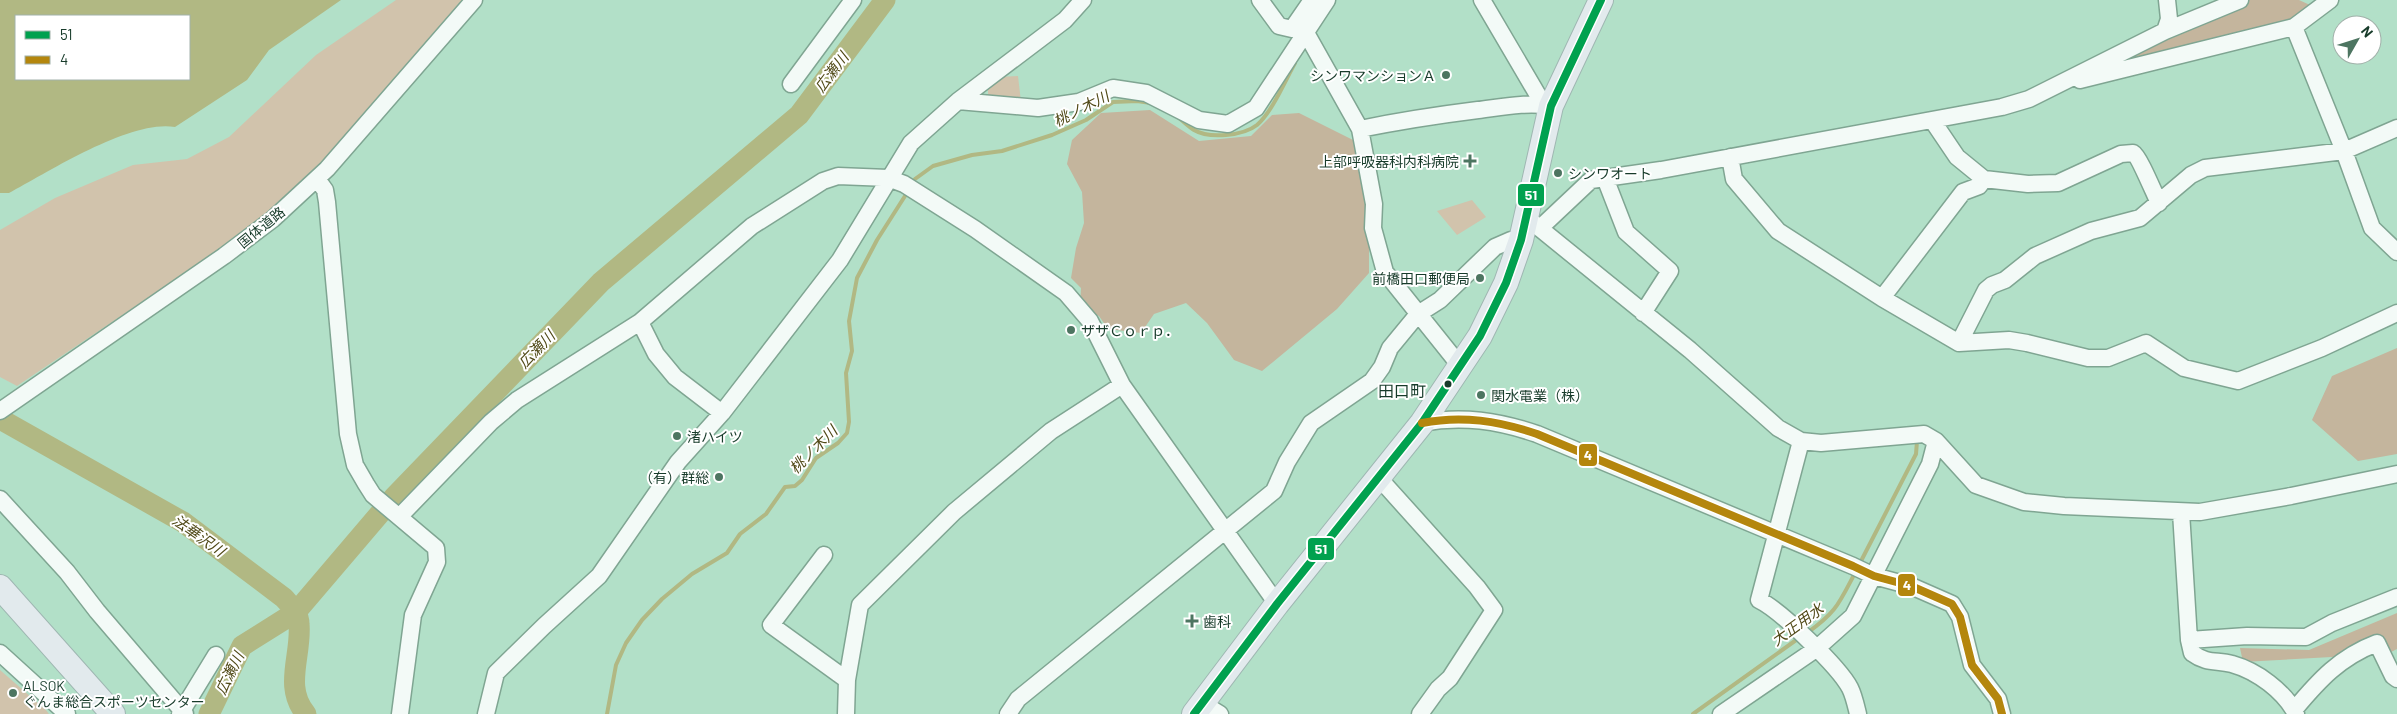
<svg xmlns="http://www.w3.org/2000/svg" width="2397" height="714" font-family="Barlow,'Noto Sans JP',sans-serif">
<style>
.green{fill:#d1c3ac}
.forest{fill:#c4b59d}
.water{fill:#b1b883;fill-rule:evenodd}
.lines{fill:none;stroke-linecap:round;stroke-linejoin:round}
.stream{stroke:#b1b883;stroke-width:4}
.river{stroke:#b1b883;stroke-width:21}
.minor-casing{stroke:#7fa592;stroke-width:19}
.highway-casing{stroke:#9fb7b2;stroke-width:26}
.minor{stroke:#f3faf7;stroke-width:16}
.highway{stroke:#e2eaed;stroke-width:24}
.bus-1-casing{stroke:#fff;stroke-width:11}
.bus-2-casing{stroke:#fff;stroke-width:11}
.bus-1{stroke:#01a14f;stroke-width:8}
.bus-2{stroke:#b4860d;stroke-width:8}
.poi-dot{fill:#4d7561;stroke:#fff;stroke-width:2}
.bus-dot{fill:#173b2a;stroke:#fff;stroke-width:2}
.labels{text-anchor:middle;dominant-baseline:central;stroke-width:4;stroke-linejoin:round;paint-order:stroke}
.poi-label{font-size:14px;fill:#173b2a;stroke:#fff;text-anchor:start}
.street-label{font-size:14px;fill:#173b2a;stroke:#fff}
.water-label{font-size:15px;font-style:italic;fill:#504917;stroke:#fff}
.quarter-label{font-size:16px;fill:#173b2a;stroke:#fff}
.line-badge{stroke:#fff;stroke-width:2}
.badge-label{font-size:14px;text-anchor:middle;font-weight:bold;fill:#fff}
</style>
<rect width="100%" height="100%" fill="#b2e0c8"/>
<!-- green -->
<path class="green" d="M 396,0 L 462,0 L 378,97 L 329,157 L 298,188 L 216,252 L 17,386 L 0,377 L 0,230 L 55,198 L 133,165 L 187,159 L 229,137 L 316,55 Z
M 1018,76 L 1021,102 L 988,99 L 988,83 L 998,77 Z
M 1472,200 L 1486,217 L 1457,235 L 1437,211 Z
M 0,670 L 46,710 L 49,714 L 0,714 Z"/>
<!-- forest -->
<path class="forest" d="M 2249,0 L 2299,0 L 2310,5 L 2286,25 L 2098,72 L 2167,35 Z
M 1150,110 L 1199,141 L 1251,136 L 1272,115 L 1299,113 L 1355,141 L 1369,230 L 1369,273 L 1337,309 L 1262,371 L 1234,360 L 1207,323 L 1186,303 L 1154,314 L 1141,333 L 1108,329 L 1099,316 L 1080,308 L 1081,288 L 1071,278 L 1076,248 L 1084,223 L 1082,192 L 1067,164 L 1072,140 L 1101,113 Z
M 2397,348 L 2397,454 L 2358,461 L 2312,420 L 2332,376 Z
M 2397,613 L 2397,649 L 2387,654 L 2243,662 L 2240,648 L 2309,650 Z"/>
<!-- water -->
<path class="water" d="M 0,0 L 341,0 L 269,50 L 247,80 L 175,127 C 131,119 48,172 9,193 L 0,193 ZM 16,16 L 189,16 L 189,79 L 16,79 Z"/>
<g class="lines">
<!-- stream -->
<path class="stream" d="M 1179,118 C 1184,122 1189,127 1194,130 C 1209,139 1243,136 1257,125 C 1272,112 1285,81 1295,63
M 915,179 L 933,166 L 972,155 L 1002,151 L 1052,135 L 1086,120 L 1113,102 L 1137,101 L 1151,103
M 1859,565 L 1916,454 L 1917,441
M 1807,633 C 1837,612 1839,603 1856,571
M 607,714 L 616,665 L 626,643 L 642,620 L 662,599 L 692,574 L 727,553 L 740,534 L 766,514 L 785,487 L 795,486 L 802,480 L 816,458 L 838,443 L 847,433 L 849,422 L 846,373 L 852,351 L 849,321 L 857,278 L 877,240 L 905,196
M 1693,714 L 1799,638"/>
<!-- river -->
<path class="river" d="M 0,419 L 183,522 L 284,598 C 291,606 299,613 299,624 C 302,655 283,687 306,714
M 209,714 L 242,646 L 296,612 L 394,497 L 601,282 L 799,115 L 885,0"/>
<!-- minor casing -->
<g class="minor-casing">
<path id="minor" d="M 1260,0 L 1279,26 L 1292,29 L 1312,0
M 1482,0 L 1539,97 L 1551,106
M 2294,27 L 2344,151 L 2372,228 L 2397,252
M 1305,31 L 1360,129 L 1374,204 L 1373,228 L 1385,272 L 1461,367
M 2165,31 L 2169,19 L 2167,0
M 2080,80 L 2294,27 L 2330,0
M 791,84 L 853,0
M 958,101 L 1038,108 L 1079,102 L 1113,88 L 1146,93 L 1199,120 L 1228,124 L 1256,108 L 1327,0
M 1932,120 L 1957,157 L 1984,179 L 2028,184 L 2058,183 L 2121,154 L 2133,153 C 2139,156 2154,193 2159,203
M 1360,129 C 1399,121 1438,115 1478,110 C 1502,107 1527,102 1551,106
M 1730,157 L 1734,179 L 1778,231 L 1882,298 L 1959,343 L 2009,340 L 2027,343 L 2088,358 L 2108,358 L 2146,343 L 2184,368 L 2238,381 L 2322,348 L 2397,313
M 1605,178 L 1626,232 L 1670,271 L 1643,313
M 317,179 L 325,190 L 327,202 L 348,434 L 355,465 L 366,484 L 373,495 L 436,548 L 437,562 L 413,615 L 400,714
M 1527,218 L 1690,350 L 1778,428 L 1801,441 L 1821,443 L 1924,434 L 1936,441 L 1976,485 L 2024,502 L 2064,506 L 2200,512 L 2291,496 L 2397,474
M 1540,228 L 1591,180 L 1661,170 L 2002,107 L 2029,99 L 2165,31 L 2240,0
M 1882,298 L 1963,192 L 1979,186 L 1984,179
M 640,322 L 656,354 L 675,377 L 722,413
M 1959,343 L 1986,290 L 1992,285 L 2005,280 L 2035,256 L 2091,231 L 2140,218 L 2191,175 L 2205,168 L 2344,151 L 2397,128
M 0,411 L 224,256 L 273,219 L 327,169 L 474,0
M 1422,423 C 1462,415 1499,421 1537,434 L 1853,566 L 1874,576 L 1911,586 L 1952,604 L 1960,617 L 1972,665 L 1998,699 L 2002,714
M 1801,441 L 1759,600 C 1780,610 1839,667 1850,688 C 1854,696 1856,706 1858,714
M 1379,478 L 1477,587 L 1494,610 L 1450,678 L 1438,689 L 1420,714
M 0,499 L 67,572 L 97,611 L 185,714
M 2181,512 L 2189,640 L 2192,653 C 2207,664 2216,660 2232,664 C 2257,671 2284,691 2296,714
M 400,516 L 491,422 L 517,400 L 640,322 L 752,226 L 823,181 L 838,176 L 888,178 L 904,184 L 975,229 L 1066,293 L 1090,321 L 1122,385
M 824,555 L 771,625 L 847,680
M 2189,640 L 2247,636 L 2306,637 L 2332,623 L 2397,597
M 0,653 L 67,714
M 1202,703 L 1220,714
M 2294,710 C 2319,680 2340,657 2377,643 L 2393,676 L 2397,679
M 180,714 L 216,655
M 486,714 L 496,673 L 544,626 L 599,576 L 678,462 L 722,413 L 840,260 L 911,143 L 958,101 L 1065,20 L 1083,0
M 846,714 L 847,680 L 860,605 L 954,512 L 1051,431 L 1122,385 L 1277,604
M 1008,714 L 1018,699 L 1274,491 L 1287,462 L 1311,423 L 1372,381 L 1382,367 L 1390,348 L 1418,314 L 1440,300 L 1495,247 L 1511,240 L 1521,240
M 1721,714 L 1816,649 L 1853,616 L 1930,464 L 1936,441"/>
</g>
<!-- highway casing -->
<g class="highway-casing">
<path id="highway" d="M 0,587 L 113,714
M 1194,714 L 1277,604 L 1422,423 L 1480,336 L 1506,283 L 1521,240 L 1551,106 L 1601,0"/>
</g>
<!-- minor -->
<use href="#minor" class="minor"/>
<!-- highway -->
<use href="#highway" class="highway"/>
<!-- bus-1 casing -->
<g class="bus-1-casing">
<path id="bus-1" d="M 1194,714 L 1277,604 L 1422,423 L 1480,336 L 1506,283 L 1521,240 L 1551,106 L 1601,0"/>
</g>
<!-- bus-2 casing -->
<g class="bus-2-casing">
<path id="bus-2" d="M 1422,423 C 1462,415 1499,421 1537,434 L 1853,566 L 1874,576 L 1911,586 L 1952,604 L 1960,617 L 1972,665 L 1998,699 L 2002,714"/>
</g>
<!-- bus-1 -->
<use href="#bus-1" class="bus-1"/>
<!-- bus-2 -->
<use href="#bus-2" class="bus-2"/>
</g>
<!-- markers -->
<g class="poi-dot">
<circle cx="1446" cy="75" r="5"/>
<path d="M1467.5 153.5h5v5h5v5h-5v5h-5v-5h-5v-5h5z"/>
<circle cx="1558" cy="173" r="5"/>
<circle cx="1480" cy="278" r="5"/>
<circle cx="1071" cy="330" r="5"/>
<circle cx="1481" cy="395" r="5"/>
<circle cx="677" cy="436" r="5"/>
<circle cx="719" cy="477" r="5"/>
<path d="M1189.5 613.5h5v5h5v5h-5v5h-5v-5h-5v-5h5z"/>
<circle cx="13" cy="693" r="5"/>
</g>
<circle class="bus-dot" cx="1448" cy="384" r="4.5"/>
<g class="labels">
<!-- poi labels -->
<g class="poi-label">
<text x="1436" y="75" text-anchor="end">シンワマンションＡ</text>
<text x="1459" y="161" text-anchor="end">上部呼吸器科内科病院</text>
<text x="1568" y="173">シンワオート</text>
<text x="1470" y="278" text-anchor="end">前橋田口郵便局</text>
<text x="1081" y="330">ザザＣｏｒｐ．</text>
<text x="1491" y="395">関水電業（株）</text>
<text x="687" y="436">渚ハイツ</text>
<text x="709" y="477" text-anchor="end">（有）群総</text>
<text x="1203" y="621">歯科</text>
<text x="23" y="685">ALSOK<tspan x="23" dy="16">ぐんま総合スポーツセンター</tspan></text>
</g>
<!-- street labels -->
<g class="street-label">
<text transform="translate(261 227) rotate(-39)">国体道路</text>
</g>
<!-- water labels -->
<g class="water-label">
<text transform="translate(831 72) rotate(-53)">広瀬川</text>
<text transform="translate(1081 108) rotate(-27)">桃ノ木川</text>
<text transform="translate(536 349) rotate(-46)">広瀬川</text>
<text transform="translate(813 449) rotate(-45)">桃ノ木川</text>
<text transform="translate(199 535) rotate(35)">法華沢川</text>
<text transform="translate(1797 624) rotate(-36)">大正用水</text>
<text transform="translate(229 673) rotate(-64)">広瀬川</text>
</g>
<!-- quarter labels -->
<g class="quarter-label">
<text x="1402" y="390">田口町</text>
</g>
</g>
<g class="line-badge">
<rect x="1517" y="183" width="28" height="24" rx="5" fill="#01a14f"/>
<rect x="1578" y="443" width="20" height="24" rx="5" fill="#b4860d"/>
<rect x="1307" y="537" width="28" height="24" rx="5" fill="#01a14f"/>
<rect x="1897" y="573" width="19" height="24" rx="5" fill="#b4860d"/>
</g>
<g class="badge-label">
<text x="1531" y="200">51</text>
<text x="1588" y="460">4</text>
<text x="1321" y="554">51</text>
<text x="1907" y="590">4</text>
</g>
<!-- legend -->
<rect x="15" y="15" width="175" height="65" fill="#ffffff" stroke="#a2b1aa"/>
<rect x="25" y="31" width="25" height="8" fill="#01a14f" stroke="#a2b1aa"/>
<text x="60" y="40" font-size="15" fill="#173b2a">51</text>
<rect x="25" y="56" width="25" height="8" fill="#b4860d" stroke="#a2b1aa"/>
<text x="60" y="65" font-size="15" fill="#173b2a">4</text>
<!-- north arrow -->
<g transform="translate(2357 40) rotate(51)"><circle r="24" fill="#ffffff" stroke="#a2b1aa"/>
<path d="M0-4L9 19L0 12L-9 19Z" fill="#4d7561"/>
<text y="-8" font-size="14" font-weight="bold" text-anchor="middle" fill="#173b2a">N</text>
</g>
</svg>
